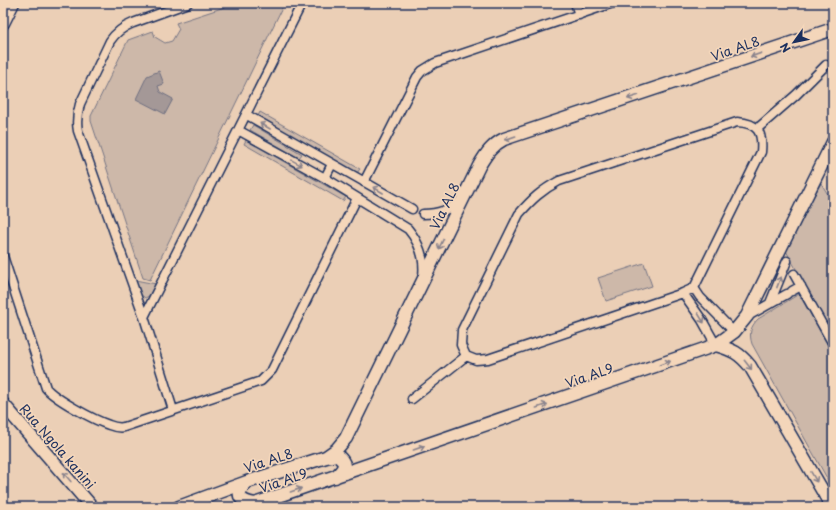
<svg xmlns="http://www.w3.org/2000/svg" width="836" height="510" font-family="'Playpen Sans',sans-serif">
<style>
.green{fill:#cdb8a9;stroke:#747484}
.water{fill:#a49897;stroke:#6d6e80}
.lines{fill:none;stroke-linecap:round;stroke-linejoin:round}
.street-casing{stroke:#1b2f5e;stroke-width:11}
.secondary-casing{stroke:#1b2f5e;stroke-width:15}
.street{stroke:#f4d6ba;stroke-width:8}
.secondary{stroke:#f4d6ba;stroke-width:12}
.oneway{stroke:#88828c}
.labels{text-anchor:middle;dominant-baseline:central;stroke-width:3.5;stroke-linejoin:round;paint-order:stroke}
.street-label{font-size:13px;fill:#1b2f5e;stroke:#f4d6ba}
</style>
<rect width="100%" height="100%" fill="#ebcfb6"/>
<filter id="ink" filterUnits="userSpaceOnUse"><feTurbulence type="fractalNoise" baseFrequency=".025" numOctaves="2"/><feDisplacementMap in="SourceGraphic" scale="8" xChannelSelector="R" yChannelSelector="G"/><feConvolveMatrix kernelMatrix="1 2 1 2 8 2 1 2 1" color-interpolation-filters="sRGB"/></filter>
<g filter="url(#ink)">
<!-- green -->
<path class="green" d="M 237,3 L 284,3 L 284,4 L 150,280 L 143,278 L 91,121 L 91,116 L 128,40 L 153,31 L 155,37 L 165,43 L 172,41 L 179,29 L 176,23 Z
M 260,112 L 360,169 L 357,173 L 258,116 Z
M 253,125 L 302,154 L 299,158 L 250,130 Z
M 246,140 L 346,197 L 343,201 L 244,144 Z
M 821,183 L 833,203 L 833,336 L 785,249 Z
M 644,263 L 652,286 L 606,301 L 598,278 Z
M 135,280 L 156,284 L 149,296 L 145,298 L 140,294 Z
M 799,294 L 833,354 L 833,489 L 752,344 C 749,334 750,327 758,319 Z"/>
<!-- water -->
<path class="water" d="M 159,71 L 164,84 L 158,86 L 160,92 L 173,99 L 165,114 L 136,99 L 147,76 Z"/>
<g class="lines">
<!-- street casing -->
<g class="street-casing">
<path id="street" d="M 575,3 L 579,15
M 247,115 L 412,209
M 737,122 C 758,123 763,132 761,152 L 694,288 L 683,293 L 488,359 L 476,360 L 466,356 L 461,345 L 462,330 L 519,214 C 532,199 542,190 559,181 Z
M 758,128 L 796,95 L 826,65
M 238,130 L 325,178 L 408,229 C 419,242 425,259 423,276
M 325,178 L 332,164
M 364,182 L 417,77 L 422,71 L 435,63 L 613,3
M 423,214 C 437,214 450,210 461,200
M 3,256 L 46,388 C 55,399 94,420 109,425 C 114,427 119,428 124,427 L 261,381 L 272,370 L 357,198
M 794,274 L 833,344
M 694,288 L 700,297 L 734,332
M 792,291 L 801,286
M 683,293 L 702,320 L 716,345
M 770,303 L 787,261
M 748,316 L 787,294
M 144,317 L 302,3
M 412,399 L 466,356
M 173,410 L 144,317 L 78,131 C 76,121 77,114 80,104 L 110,41 C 116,32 123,27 133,23 L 188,3"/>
</g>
<!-- secondary casing -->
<g class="secondary-casing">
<path id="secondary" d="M 3,23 L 13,3
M 716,345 C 733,350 739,353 750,366 L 832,507
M 3,404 L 92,507
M 326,457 L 336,455 C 348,463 345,468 335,477
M 247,482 C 235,494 238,501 255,504
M 179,507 L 247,482 L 326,457 L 336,450 L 346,438 L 479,166 C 486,154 492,145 504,139 L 833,29
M 246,507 L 716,345 L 734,332 L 747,316 L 833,142"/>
</g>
<!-- street -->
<use href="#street" class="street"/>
<!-- secondary -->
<use href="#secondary" class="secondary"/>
</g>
<!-- one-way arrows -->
<defs><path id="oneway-shaft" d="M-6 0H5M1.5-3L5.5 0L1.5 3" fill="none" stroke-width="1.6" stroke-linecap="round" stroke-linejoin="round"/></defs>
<g class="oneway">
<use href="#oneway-shaft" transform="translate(756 55) rotate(161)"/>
<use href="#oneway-shaft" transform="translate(633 97) rotate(162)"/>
<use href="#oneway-shaft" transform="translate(265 126) rotate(-150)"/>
<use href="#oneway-shaft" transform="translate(510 138) rotate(161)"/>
<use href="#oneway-shaft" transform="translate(297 163) rotate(29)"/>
<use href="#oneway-shaft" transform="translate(378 190) rotate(-150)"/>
<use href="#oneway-shaft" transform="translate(441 244) rotate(116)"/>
<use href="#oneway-shaft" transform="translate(779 282) rotate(-69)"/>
<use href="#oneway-shaft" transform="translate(701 318) rotate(58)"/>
<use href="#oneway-shaft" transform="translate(665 363) rotate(-19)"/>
<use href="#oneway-shaft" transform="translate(748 365) rotate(52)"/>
<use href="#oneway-shaft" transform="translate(542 406) rotate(-19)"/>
<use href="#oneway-shaft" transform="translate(419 448) rotate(-19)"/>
<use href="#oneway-shaft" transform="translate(67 477) rotate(-130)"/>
<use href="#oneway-shaft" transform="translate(814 477) rotate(60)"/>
<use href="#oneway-shaft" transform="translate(296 490) rotate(-19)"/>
</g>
</g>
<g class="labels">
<!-- street labels -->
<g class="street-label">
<text transform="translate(735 48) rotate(-19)">Via AL8</text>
<text transform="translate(444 206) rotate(-64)">Via AL8</text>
<text transform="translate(589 375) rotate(-19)">Via AL9</text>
<text transform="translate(58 446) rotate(49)">Rua Ngola kanini</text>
<text transform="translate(268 460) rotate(-18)">Via AL8</text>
<text transform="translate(283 480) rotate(-19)">Via AL9</text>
</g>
</g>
<!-- margin -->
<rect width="836" height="510" fill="none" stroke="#f4d6ba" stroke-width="16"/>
<rect x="8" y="8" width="820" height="494" fill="none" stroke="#1b2f5e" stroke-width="1.5" filter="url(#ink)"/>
<!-- north arrow -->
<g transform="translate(794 42) rotate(237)" stroke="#f4d6ba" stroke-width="3" paint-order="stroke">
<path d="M0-3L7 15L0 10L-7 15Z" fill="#1b2f5e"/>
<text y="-6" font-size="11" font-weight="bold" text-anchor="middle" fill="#1b2f5e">N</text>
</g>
</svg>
